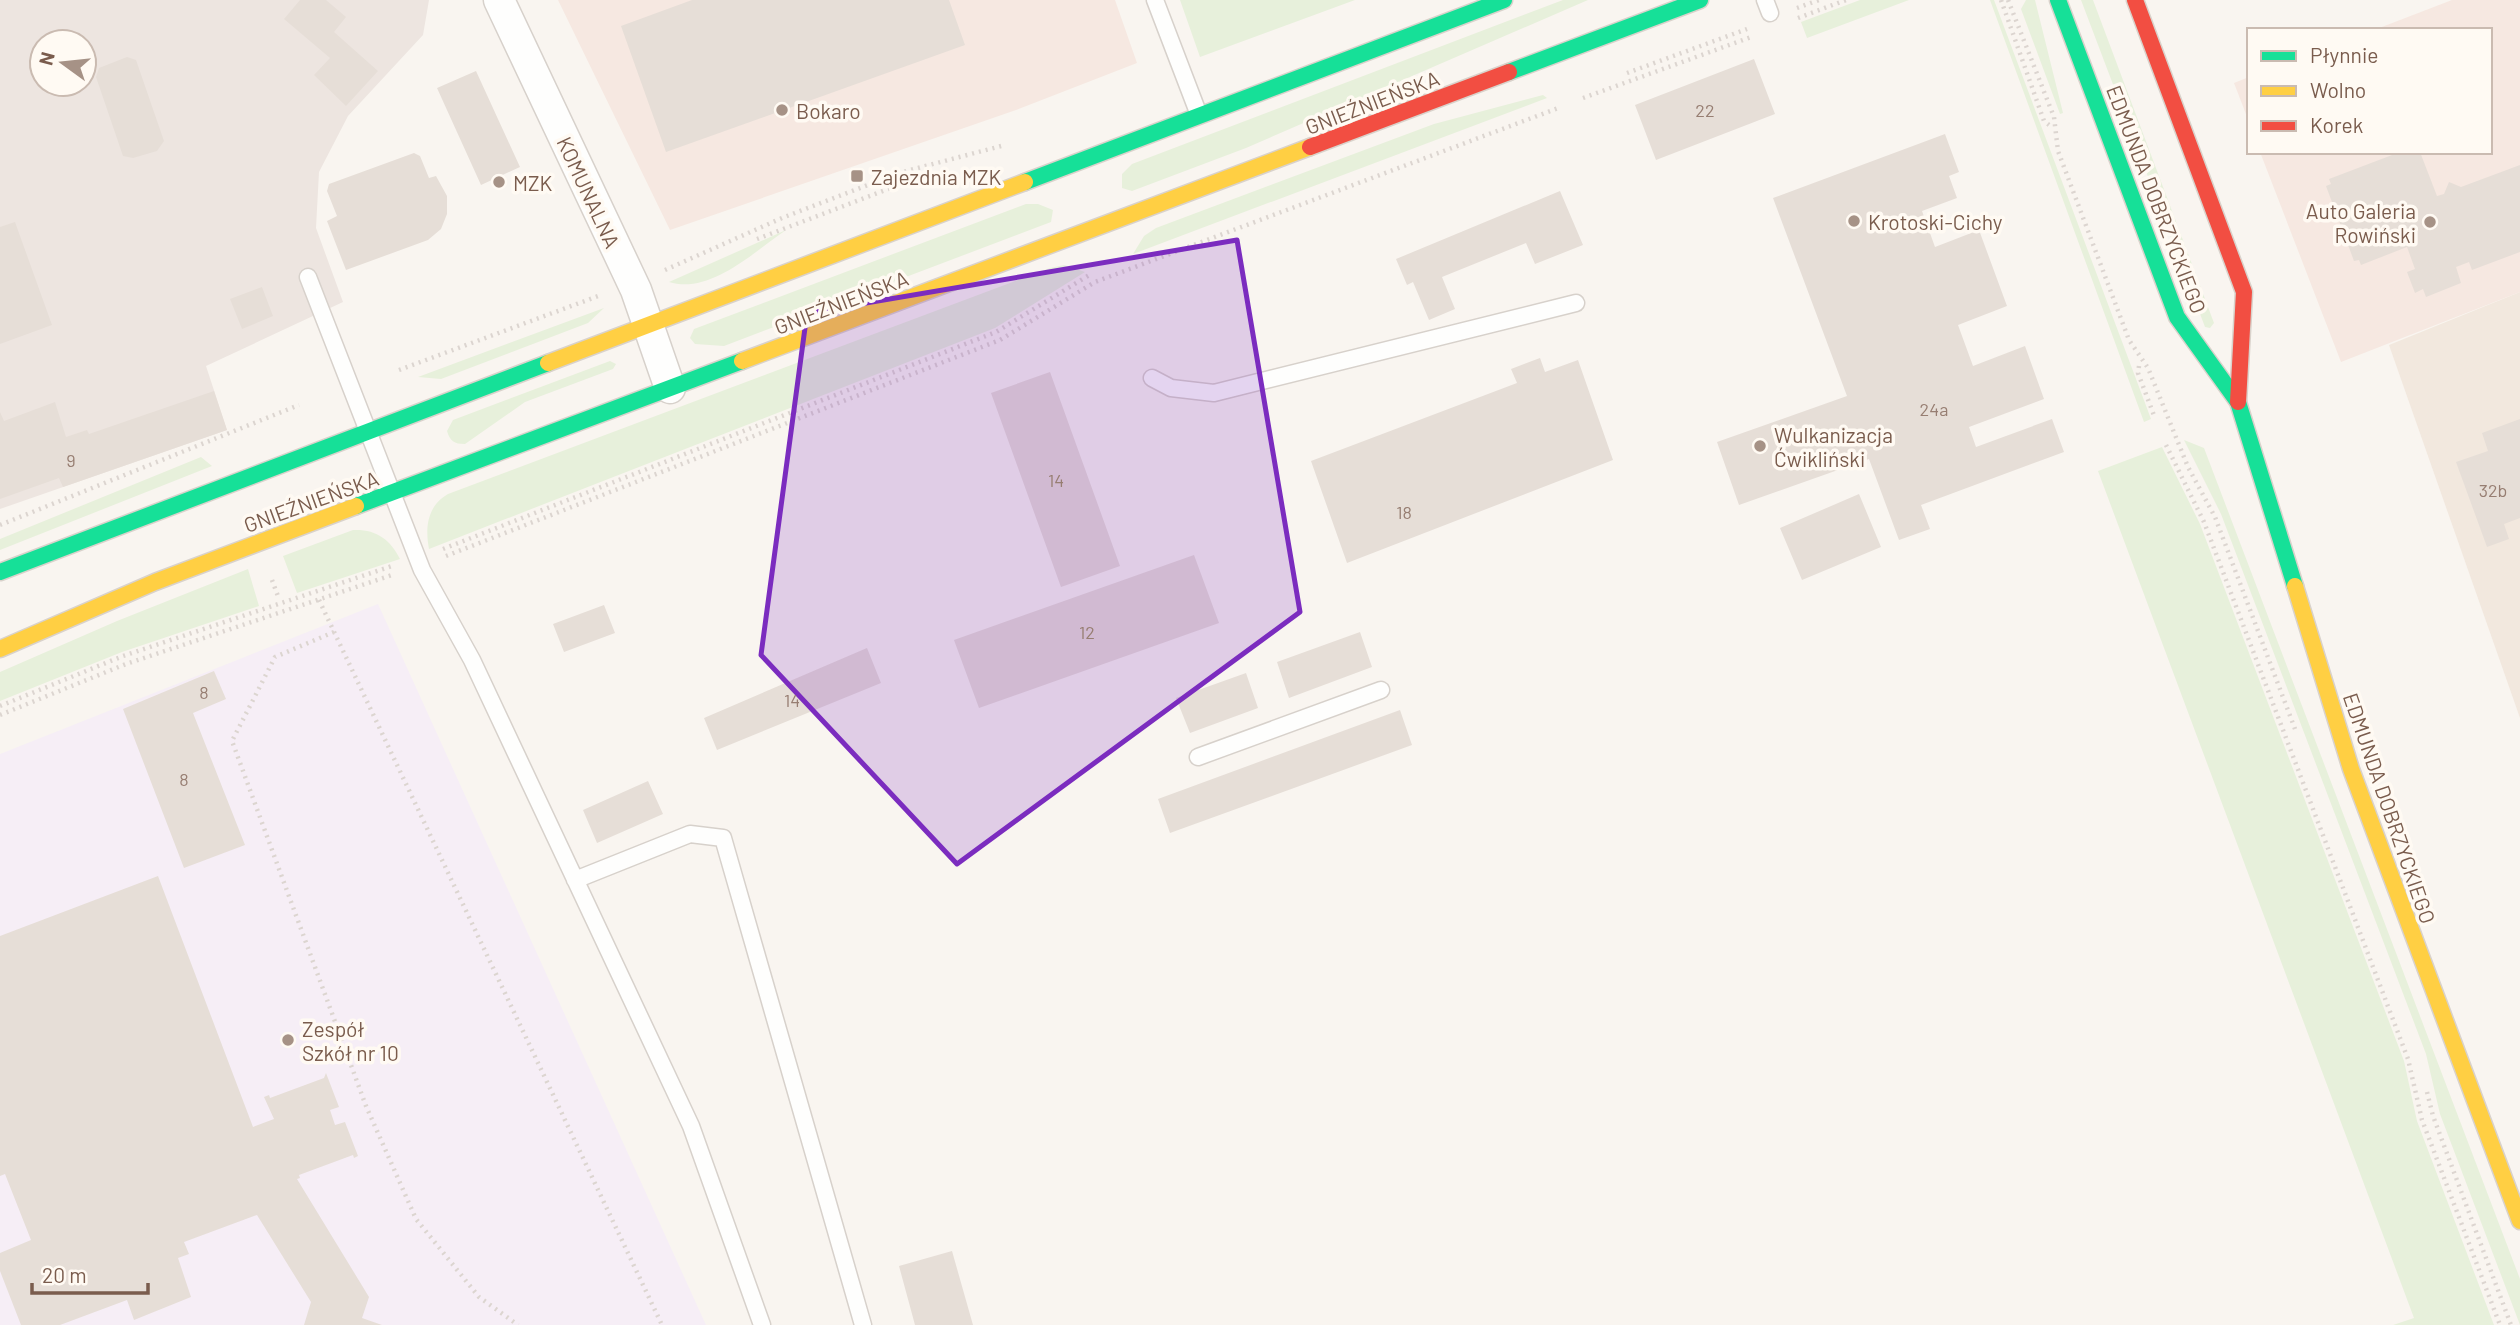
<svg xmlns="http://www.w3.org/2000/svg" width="2520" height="1325" font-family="Barlow,sans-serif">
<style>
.residential{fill:#f2e8de}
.commercial{fill:#f6e8e1}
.industrial{fill:#ede5e0;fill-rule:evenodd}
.education{fill:#f6eef6}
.green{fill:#e7f0db}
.building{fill:#e6ded7}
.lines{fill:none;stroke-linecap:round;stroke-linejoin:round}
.lane-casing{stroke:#d7d1cb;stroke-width:19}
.street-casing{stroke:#d7d1cb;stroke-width:33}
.fast-casing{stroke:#d9d2cb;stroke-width:19}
.slow-casing{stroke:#d9d2cb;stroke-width:19}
.jam-casing{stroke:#d9d2cb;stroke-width:19}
.path{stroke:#dcd5d0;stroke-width:4.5;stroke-dasharray:2 5;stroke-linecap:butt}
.lane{stroke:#fefefd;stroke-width:16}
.street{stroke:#fefefd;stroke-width:30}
.fast{stroke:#16e098;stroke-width:16}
.slow{stroke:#ffcf43;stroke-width:16}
.jam{stroke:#f24e42;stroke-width:16}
.marked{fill:#7b2cbf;fill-opacity:0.2;stroke:#7b2cbf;stroke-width:5;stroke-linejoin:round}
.poi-dot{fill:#a69286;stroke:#fffaf3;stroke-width:2.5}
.labels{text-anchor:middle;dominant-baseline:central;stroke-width:7;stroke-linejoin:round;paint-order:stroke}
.number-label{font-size:18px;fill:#977e72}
.street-label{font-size:21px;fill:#7a5c4d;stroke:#fffaf3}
.poi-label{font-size:21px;fill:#7a5c4d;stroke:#fffaf3;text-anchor:start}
</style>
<rect width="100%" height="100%" fill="#f9f5f0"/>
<!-- residential -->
<path class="residential" d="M 2520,292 L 2520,718 L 2389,345 Z"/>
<!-- commercial -->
<path class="commercial" d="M 558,0 L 1115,0 L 1137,63 L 1016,110 L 670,230 Z
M 2452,0 L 2520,0 L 2520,292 L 2341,362 L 2260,152 L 2490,152 L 2490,30 L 2374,30 Z
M 2249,77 L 2249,122 L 2234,83 Z"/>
<!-- industrial -->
<path class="industrial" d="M 0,0 L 429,0 L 423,35 L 348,116 L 319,172 L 316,228 L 343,302 L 206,366 L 227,430 L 0,509 ZM 42,42 L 84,42 L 84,84 L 42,84 Z"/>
<!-- education -->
<path class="education" d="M 378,604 L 706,1325 L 0,1325 L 0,754 Z"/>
<!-- green -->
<path class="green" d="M 1180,0 L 1355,0 L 1200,57 Z
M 1563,0 L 1588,0 L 1246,148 L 1132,191 L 1122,188 L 1122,174 L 1132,164 Z
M 1860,0 L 1909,0 L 1807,38 L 1801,22 Z
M 1990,0 L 1994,0 L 2151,419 L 2144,422 Z
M 2026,0 L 2035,0 L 2063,113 L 2060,114 L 2021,9 Z
M 2081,0 L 2093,0 L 2214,323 L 2210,328 L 2205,327 Z
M 1543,95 L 1547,98 L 1133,254 L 1144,236 L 1156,228 L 1434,124 Z
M 1026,204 L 1038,204 L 1053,210 L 1051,222 L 724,346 L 695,344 L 690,338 L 694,329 Z
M 786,230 C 755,251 710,295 669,282 Z
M 1064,265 L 1085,272 L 995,328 L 429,549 C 425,528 427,506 448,494 L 1050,268 Z
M 604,308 L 588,323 L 441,379 L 418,377 Z
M 610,361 L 616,364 L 613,369 L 525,402 L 465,444 C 454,444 450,441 447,431 L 453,420 Z
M 2184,440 L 2204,448 L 2520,1279 L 2520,1325 L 2440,1114 L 2426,1054 L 2221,514 Z
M 2162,447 L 2200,524 L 2404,1061 L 2417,1121 L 2494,1325 L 2393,1325 L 2414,1318 L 2098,471 Z
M 201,457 L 212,466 L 0,550 L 0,539 Z
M 353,530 C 376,529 390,539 400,559 L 297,593 L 283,556 Z
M 248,569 L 259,606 L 122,652 L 0,701 L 0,672 L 117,621 Z"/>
<!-- building -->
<path class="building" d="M 300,0 L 326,0 L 346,17 L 334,32 L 378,71 L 346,106 L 314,75 L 330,58 L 284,19 Z
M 692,0 L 949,0 L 965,45 L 666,152 L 621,26 Z
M 127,57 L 136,60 L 164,141 L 157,151 L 133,158 L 123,156 L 96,77 L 99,68 Z
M 1754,59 L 1775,114 L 1656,160 L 1635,105 Z
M 476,71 L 520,167 L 481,185 L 437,88 Z
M 1945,134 L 1959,172 L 1949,176 L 1957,198 L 1922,211 L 1935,247 L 1979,230 L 2007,306 L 1958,325 L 1973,366 L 2025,346 L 2044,399 L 1969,427 L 1976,447 L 2052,419 L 2064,452 L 1921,505 L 1930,529 L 1899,540 L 1869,459 L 1739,505 L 1717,442 L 1847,396 L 1773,198 Z
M 2400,152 L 2420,152 L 2437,196 L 2444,194 L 2449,182 L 2461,187 L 2520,165 L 2520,252 L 2472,270 L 2469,262 L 2456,267 L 2461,283 L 2426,297 L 2423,289 L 2415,293 L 2407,272 L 2415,269 L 2407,247 L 2361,265 L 2359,260 L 2354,261 L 2326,186 L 2331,184 L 2329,179 Z
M 414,153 L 420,156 L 429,178 L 436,176 L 447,196 L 447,214 L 441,229 L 428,240 L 346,270 L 327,221 L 337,216 L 327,191 L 329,184 Z
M 1560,191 L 1583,245 L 1535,264 L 1526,243 L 1442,277 L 1455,309 L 1429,320 L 1413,282 L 1407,285 L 1396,259 Z
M 15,222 L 52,325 L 0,344 L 0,227 Z
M 262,287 L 273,316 L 242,329 L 230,299 Z
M 1540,358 L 1545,372 L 1578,360 L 1613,460 L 1347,563 L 1311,461 L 1517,383 L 1511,369 Z
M 1050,372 L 1120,566 L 1061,587 L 991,393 Z
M 214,391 L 227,430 L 63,487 L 59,478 L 0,499 L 0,412 L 4,421 L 55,402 L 66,437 L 87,430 L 89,434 Z
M 2520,419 L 2520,518 L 2504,524 L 2509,539 L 2487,547 L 2456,462 L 2488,451 L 2482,433 Z
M 1859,494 L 1881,547 L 1802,580 L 1780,528 Z
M 1194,555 L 1219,623 L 979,708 L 954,640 Z
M 604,605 L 615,633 L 564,652 L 553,624 Z
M 1360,632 L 1372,667 L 1289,698 L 1277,662 Z
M 867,648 L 881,683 L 717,750 L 704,718 Z
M 214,671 L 226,699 L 193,713 L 245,845 L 184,868 L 123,709 Z
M 1246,673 L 1258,708 L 1190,733 L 1176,698 Z
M 1400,710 L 1412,745 L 1170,833 L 1158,799 Z
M 648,781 L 663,814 L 597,843 L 583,810 Z
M 158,876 L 253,1127 L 274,1119 L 264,1097 L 269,1095 L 270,1098 L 324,1078 L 326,1073 L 339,1107 L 330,1110 L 335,1125 L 345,1122 L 358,1156 L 354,1158 L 353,1155 L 299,1175 L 300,1178 L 297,1179 L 369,1297 L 362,1318 L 382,1325 L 304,1325 L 311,1302 L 257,1215 L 184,1242 L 189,1254 L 178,1258 L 191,1297 L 134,1320 L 127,1300 L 60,1325 L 21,1325 L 0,1271 L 0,1253 L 31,1240 L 5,1174 L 0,1176 L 0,936 Z
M 952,1251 L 973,1325 L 915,1325 L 899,1266 Z"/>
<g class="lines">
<!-- lane casing -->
<g class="lane-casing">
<path id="lane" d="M 1155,0 L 1199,115
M 1765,0 L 1770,13
M 308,277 L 422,570 L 472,660 L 691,1126 L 762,1325
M 1152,378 L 1171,388 L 1214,393 L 1576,303
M 1198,757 L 1381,690
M 575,880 L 690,834 L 723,838 L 863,1325"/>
</g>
<!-- street casing -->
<g class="street-casing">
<path id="street" d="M 499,0 L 636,290 L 670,388"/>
</g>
<!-- fast casing -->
<g class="fast-casing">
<path id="fast" d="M 2058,0 L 2177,317 L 2238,402 L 2295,586
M 1509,72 L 1700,0
M 1025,182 L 1504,0
M 356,506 L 742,361
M 0,572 L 548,363"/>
</g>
<!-- slow casing -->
<g class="slow-casing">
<path id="slow" d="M 742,361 L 1310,147
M 548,363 L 1025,182
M 2295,586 L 2351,769 L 2520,1221
M 0,649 L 155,582 L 356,506"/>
</g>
<!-- jam casing -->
<g class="jam-casing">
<path id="jam" d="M 2135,0 L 2244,292 L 2238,402
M 1310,147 L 1509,72"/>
</g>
<!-- path -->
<path class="path" d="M 2001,0 L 2044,121 L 2049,125
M 2008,0 L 2054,117 L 2058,151 L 2129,340 L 2148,368 L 2188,467 L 2215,517 L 2295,729
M 1797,8 L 1819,0
M 1798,18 L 1846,0
M 1627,73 L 1747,29
M 1583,98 L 1754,36
M 757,239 L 922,176
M 665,270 L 782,218 L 899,173 L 1005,145
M 2139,366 L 2138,373 L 2155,418
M 399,370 L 601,295
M 2166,445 L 2204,522 L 2408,1059 L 2422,1120 L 2500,1325
M 0,525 L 299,405
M 443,549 L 996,332 L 1091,274
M 446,556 L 1000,340 L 1095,282 L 1561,107
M 272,580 L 279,599
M 319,600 L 662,1325
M 334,632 L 275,657 L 232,741 L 366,1106 L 416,1219 L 479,1297 L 518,1325
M 0,706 L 123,656 L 392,566
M 0,715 L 126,664 L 395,574
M 2427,1092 L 2433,1116 L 2511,1325"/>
<!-- lane -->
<use href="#lane" class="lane"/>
<!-- street -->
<use href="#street" class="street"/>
<!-- fast -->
<use href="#fast" class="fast"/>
<!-- slow -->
<use href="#slow" class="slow"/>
<!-- jam -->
<use href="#jam" class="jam"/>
</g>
<!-- marked area -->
<path class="marked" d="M 1237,240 L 1300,612 L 957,864 L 761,655 L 807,313 Z"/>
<!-- markers -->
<g class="poi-dot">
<circle cx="782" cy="110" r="7"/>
<rect x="850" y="169" width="14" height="14" rx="3.5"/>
<circle cx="499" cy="182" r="7"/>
<circle cx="1854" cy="221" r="7"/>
<circle cx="2430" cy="222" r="7"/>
<circle cx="1760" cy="446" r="7"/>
<circle cx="288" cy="1040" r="7"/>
</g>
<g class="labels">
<!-- number labels -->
<g class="number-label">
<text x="1705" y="110">22</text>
<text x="1934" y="409">24a</text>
<text x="71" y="460">9</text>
<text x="1056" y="480">14</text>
<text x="2493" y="490">32b</text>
<text x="1404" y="512">18</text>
<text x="1087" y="632">12</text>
<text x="204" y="692">8</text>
<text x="792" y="700">14</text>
<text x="184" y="779">8</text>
</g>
<!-- street labels -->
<g class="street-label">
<text transform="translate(1372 102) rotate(-21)">GNIEŹNIEŃSKA</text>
<text transform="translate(589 192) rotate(65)">KOMUNALNA</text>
<text transform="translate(2157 199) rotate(69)">EDMUNDA DOBRZYCKIEGO</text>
<text transform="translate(841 302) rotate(-21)">GNIEŹNIEŃSKA</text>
<text transform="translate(311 501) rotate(-20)">GNIEŹNIEŃSKA</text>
<text transform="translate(2390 808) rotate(71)">EDMUNDA DOBRZYCKIEGO</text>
</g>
<!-- poi labels -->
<g class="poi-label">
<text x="796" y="110">Bokaro</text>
<text x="871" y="176">Zajezdnia MZK</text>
<text x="513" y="182">MZK</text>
<text x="2416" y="210" text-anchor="end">Auto Galeria<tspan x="2416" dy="24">Rowiński</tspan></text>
<text x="1868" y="221">Krotoski-Cichy</text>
<text x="1774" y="434">Wulkanizacja<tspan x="1774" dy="24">Ćwikliński</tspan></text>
<text x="302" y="1028">Zespół<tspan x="302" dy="24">Szkół nr 10</tspan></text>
</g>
</g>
<!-- legend -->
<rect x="2247" y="28" width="245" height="126" fill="#fffaf3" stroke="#cabbb1" stroke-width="2"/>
<rect x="2261" y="51" width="35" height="10" fill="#16e098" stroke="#cabbb1" stroke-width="2"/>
<text x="2310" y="63" font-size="21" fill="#7a5c4d">Płynnie</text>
<rect x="2261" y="86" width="35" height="10" fill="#ffcf43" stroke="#cabbb1" stroke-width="2"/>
<text x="2310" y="98" font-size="21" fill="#7a5c4d">Wolno</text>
<rect x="2261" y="121" width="35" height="10" fill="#f24e42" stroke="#cabbb1" stroke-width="2"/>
<text x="2310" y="133" font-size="21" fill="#7a5c4d">Korek</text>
<!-- north arrow -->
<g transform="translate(63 63) rotate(285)"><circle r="33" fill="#fffaf3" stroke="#cabbb1" stroke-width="2"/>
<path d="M0-5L12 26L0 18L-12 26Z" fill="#a69286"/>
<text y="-10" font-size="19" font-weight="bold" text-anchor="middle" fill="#7a5c4d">N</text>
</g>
<!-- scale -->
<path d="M32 1283v10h116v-10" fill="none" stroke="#7a5c4d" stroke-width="3.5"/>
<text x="42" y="1283" font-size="21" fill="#7a5c4d" stroke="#fffaf3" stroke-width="5" paint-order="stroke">20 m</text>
</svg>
